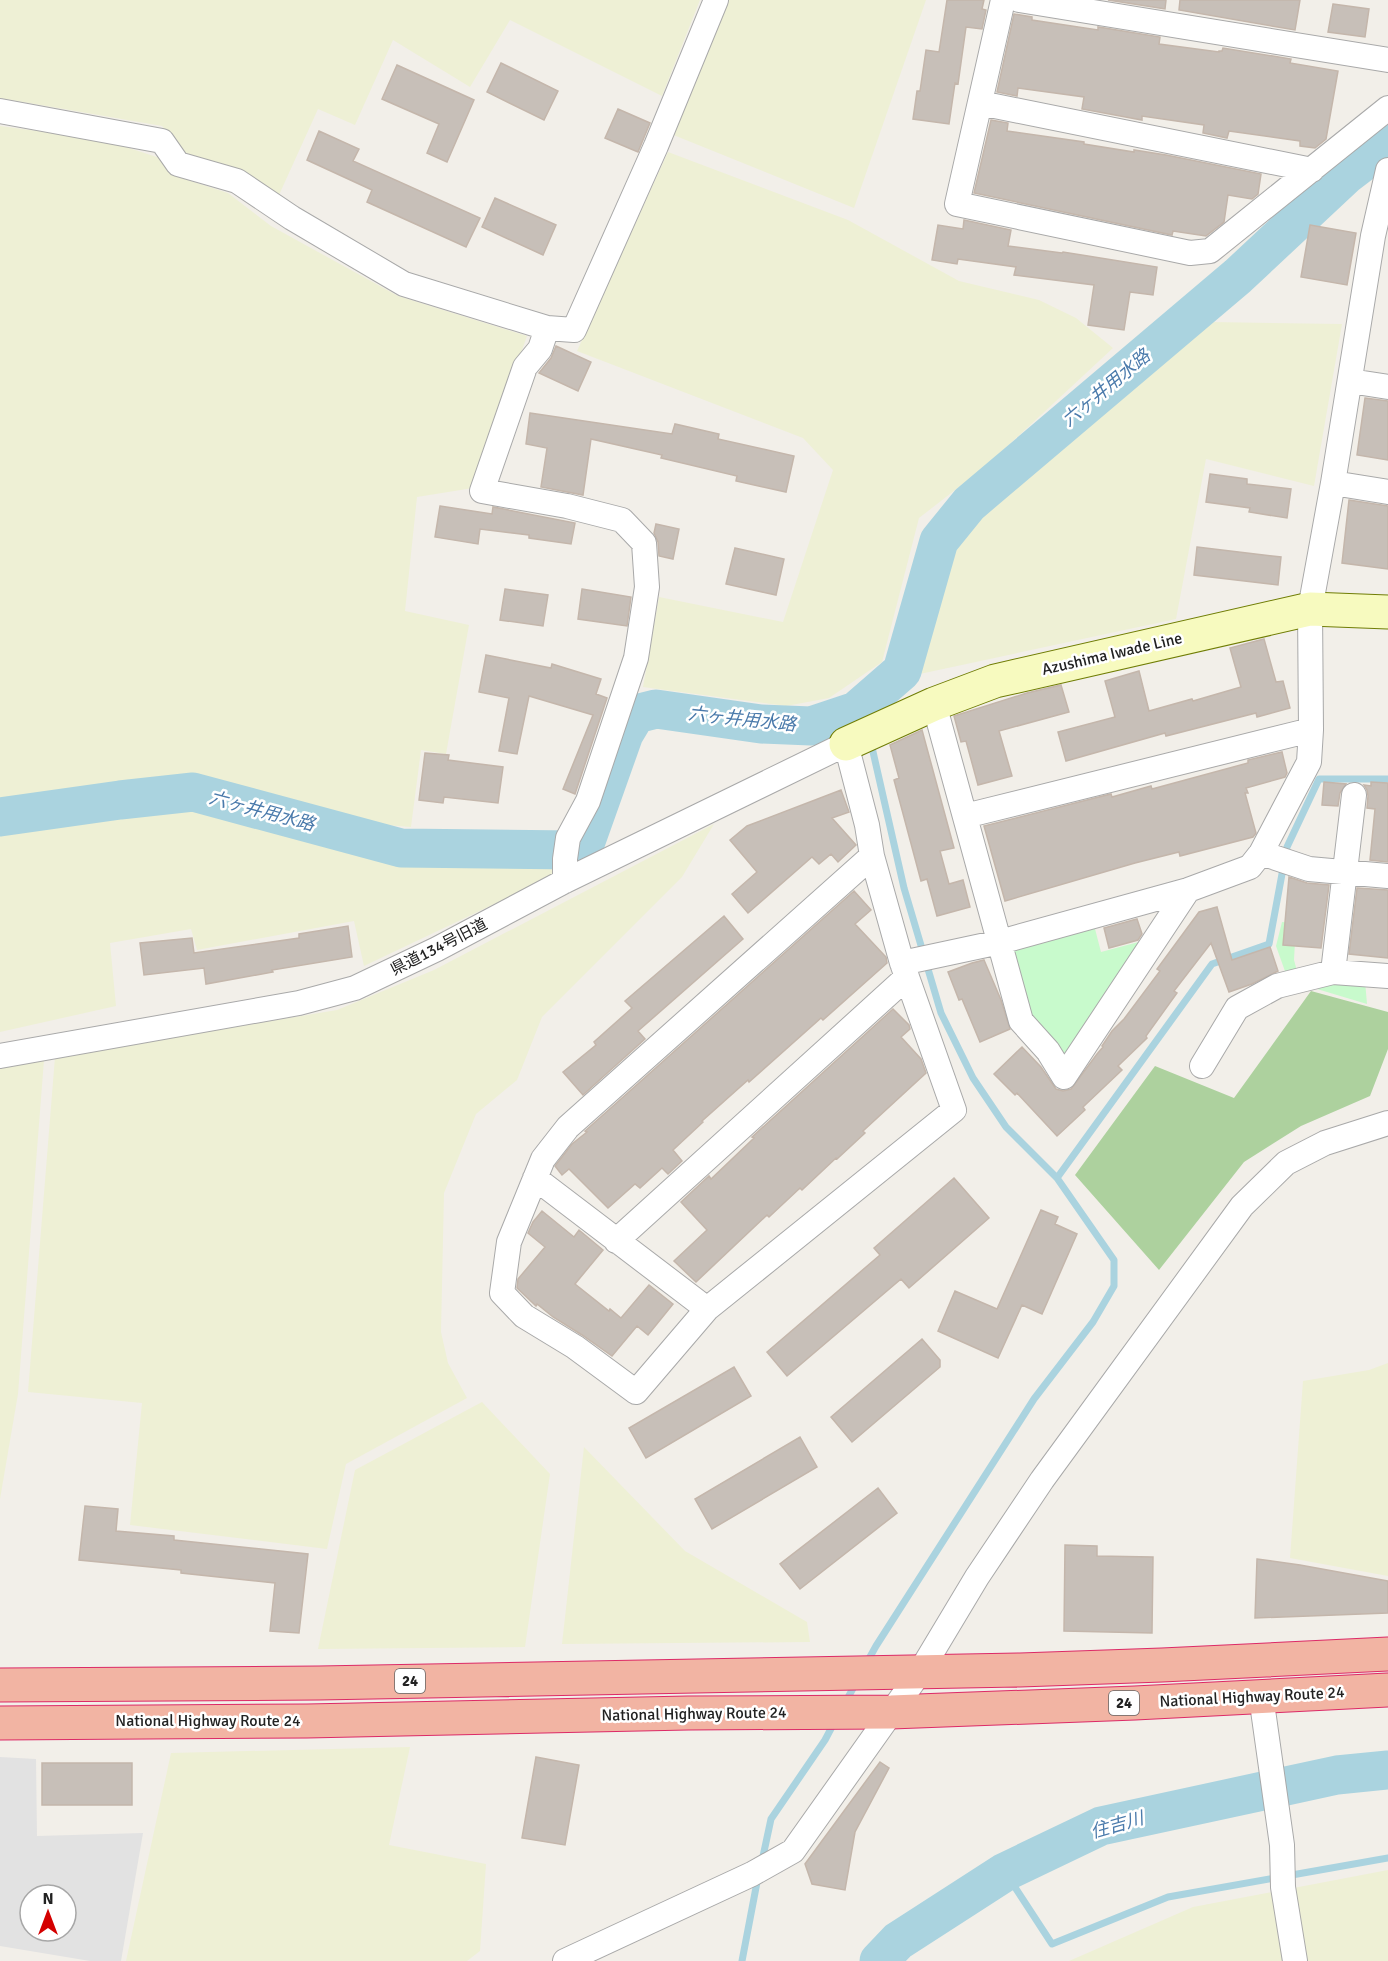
<svg xmlns="http://www.w3.org/2000/svg" width="1388" height="1961" font-family="Signika,'Noto Sans JP',sans-serif">
<style>
.farmland{fill:#eef0d5}
.forest{fill:#add19e}
.park{fill:#c8facc}
.parking{fill:#e2e2e2;fill-rule:evenodd}
.lines{fill:none;stroke-linecap:round;stroke-linejoin:round}
.stream{stroke:#aad3df;stroke-width:7}
.river{stroke:#aad3df;stroke-width:39}
.building{fill:#c7bfb8;stroke:#c4b6ab;stroke-width:1.5}
.minor-casing{stroke:#a9a9a9;stroke-width:26}
.secondary-casing{stroke:#707d05;stroke-width:35}
.trunk-casing{stroke:#dc2a67;stroke-width:35}
.minor{stroke:#fff;stroke-width:24}
.secondary{stroke:#f7fabf;stroke-width:33}
.trunk{stroke:#f2b4a3;stroke-width:33}
.labels{text-anchor:middle;dominant-baseline:central;stroke-width:5;stroke-linejoin:round;paint-order:stroke}
.shield{fill:#fff;stroke:#646464;stroke-width:1.5}
.shield-label{font-size:15px;font-weight:bold;fill:#222}
.street-label{font-size:16px;fill:#222;stroke:#fff}
.water-label{font-size:18px;font-style:italic;fill:#4a7aab;stroke:#fff}
</style>
<rect width="100%" height="100%" fill="#f2efe9"/>
<!-- farmland -->
<path class="farmland" d="M 0,0 L 700,0 L 662,96 L 510,20 L 470,87 L 393,40 L 355,125 L 318,109 L 279,195 L 186,154 L 162,126 L 0,98 Z
M 725,0 L 926,0 L 854,208 L 671,134 Z
M 0,126 L 104,140 L 163,159 L 172,175 L 228,193 L 271,226 L 398,296 L 527,336 L 473,488 L 417,497 L 405,611 L 469,625 L 446,754 L 421,750 L 411,827 L 386,825 L 198,777 L 0,802 Z
M 668,152 L 848,220 L 959,281 L 1039,300 L 1076,318 L 1113,348 L 986,466 L 919,518 L 882,662 L 829,698 L 786,706 L 643,687 L 659,597 L 783,622 L 833,470 L 803,438 L 577,351 Z
M 1210,322 L 1342,324 L 1314,486 L 1206,459 L 1176,619 L 915,675 L 951,547 L 995,498 Z
M 192,807 L 382,861 L 554,864 L 555,875 L 364,966 L 354,921 L 197,950 L 191,929 L 110,943 L 116,1006 L 0,1032 L 0,833 Z
M 714,824 L 682,877 L 542,1017 L 517,1080 L 476,1114 L 444,1193 L 441,1332 L 448,1363 L 467,1398 L 346,1464 L 327,1549 L 130,1525 L 142,1403 L 28,1392 L 55,1057 L 337,1010 L 434,970 Z
M 44,1060 L 18,1394 L 0,1499 L 0,1068 Z
M 1388,1363 L 1388,1576 L 1290,1558 L 1303,1381 L 1369,1370 Z
M 482,1402 L 550,1474 L 525,1647 L 318,1649 L 355,1470 Z
M 584,1447 L 685,1551 L 807,1622 L 810,1642 L 562,1644 Z
M 410,1747 L 389,1845 L 486,1864 L 480,1951 L 467,1961 L 126,1961 L 171,1753 Z
M 1388,1870 L 1388,1961 L 1069,1961 L 1193,1907 Z"/>
<!-- forest -->
<path class="forest" d="M 1311,991 L 1388,1012 L 1388,1049 L 1370,1096 L 1301,1126 L 1244,1162 L 1159,1270 L 1075,1175 L 1155,1066 L 1234,1098 Z"/>
<!-- park -->
<path class="park" d="M 1282,922 L 1296,923 L 1294,960 L 1297,971 L 1286,974 L 1276,946 Z
M 1094,925 L 1101,952 L 1150,939 L 1067,1060 L 1027,1017 L 1010,955 L 1015,945 Z
M 1337,980 L 1365,981 L 1367,1004 L 1317,989 Z"/>
<!-- parking -->
<path class="parking" d="M 0,1757 L 36,1759 L 37,1836 L 143,1833 L 121,1961 L 90,1961 L 0,1946 ZM 30,1895 L 66,1895 L 66,1931 L 30,1931 Z"/>
<g class="lines">
<!-- stream -->
<path class="stream" d="M 861,706 L 866,724
M 1057,1178 L 1212,964 L 1269,944 L 1287,847 L 1319,779 L 1388,779
M 866,1664 L 876,1646 L 1034,1399 L 1093,1322 L 1114,1286 L 1114,1260 L 1057,1178 L 1006,1127 L 973,1078 L 941,1013 L 904,888 L 871,743
M 845,1703 L 857,1681
M 762,1861 L 771,1819 L 825,1740 L 835,1721
M 1005,1872 L 1052,1944 L 1168,1897 L 1388,1858
M 742,1961 L 758,1877"/>
<!-- river -->
<path class="river" d="M 0,817 L 120,800 L 193,792 L 401,848 L 574,850 L 586,841 L 624,734 L 636,714 L 656,709 L 761,724 L 811,726 L 856,711 L 902,671 L 939,541 L 969,504 L 1238,276 L 1346,175 L 1388,143
M 879,1961 L 898,1941 L 1005,1872 L 1101,1826 L 1337,1775 L 1388,1770"/>
</g>
<!-- building -->
<path class="building" d="M 947,0 L 984,0 L 982,9 L 986,10 L 982,29 L 966,27 L 958,84 L 955,83 L 949,124 L 913,119 L 917,91 L 920,91 L 926,50 L 939,52 Z
M 1108,0 L 1166,0 L 1165,9 Z
M 1180,0 L 1300,0 L 1295,30 L 1179,10 Z
M 1333,4 L 1369,9 L 1365,37 L 1328,32 Z
M 1014,14 L 1032,17 L 1032,20 L 1098,30 L 1098,27 L 1160,37 L 1159,44 L 1219,52 L 1219,51 L 1222,51 L 1223,48 L 1291,59 L 1290,63 L 1338,71 L 1326,139 L 1315,148 L 1300,146 L 1300,141 L 1229,131 L 1227,138 L 1203,133 L 1204,125 L 1142,116 L 1142,120 L 1082,109 L 1084,97 L 1018,88 L 1017,96 L 997,92 Z
M 501,63 L 558,91 L 544,120 L 487,92 Z
M 397,65 L 474,100 L 447,162 L 427,153 L 439,124 L 382,99 Z
M 618,109 L 650,123 L 638,152 L 605,138 Z
M 991,120 L 1008,123 L 1007,131 L 1084,142 L 1084,144 L 1134,152 L 1134,150 L 1166,155 L 1261,174 L 1258,194 L 1252,199 L 1228,195 L 1224,222 L 1206,236 L 1173,231 L 1172,235 L 974,193 Z
M 319,131 L 359,149 L 353,161 L 480,218 L 466,247 L 367,202 L 372,190 L 307,160 Z
M 495,198 L 556,225 L 543,255 L 482,227 Z
M 964,220 L 1011,230 L 1008,246 L 1062,253 L 1063,252 L 1157,267 L 1153,295 L 1130,292 L 1124,330 L 1088,325 L 1094,285 L 1014,275 L 1016,267 L 958,259 L 957,264 L 932,260 L 938,225 L 963,229 Z
M 1310,225 L 1356,233 L 1347,285 L 1301,277 Z
M 556,346 L 591,362 L 578,391 L 539,373 L 551,358 Z
M 1365,398 L 1388,401 L 1388,460 L 1357,455 Z
M 530,413 L 672,434 L 675,424 L 719,434 L 718,439 L 794,456 L 786,492 L 736,481 L 737,476 L 661,458 L 662,455 L 591,439 L 583,495 L 541,487 L 547,448 L 526,444 Z
M 1210,474 L 1247,479 L 1247,484 L 1291,489 L 1287,518 L 1249,512 L 1250,508 L 1206,502 Z
M 1349,500 L 1388,506 L 1388,569 L 1342,563 Z
M 440,506 L 492,514 L 493,507 L 575,523 L 571,544 L 529,538 L 529,535 L 480,529 L 478,544 L 435,537 Z
M 656,524 L 679,529 L 673,559 L 659,556 L 658,542 L 654,533 Z
M 1197,547 L 1281,557 L 1278,585 L 1194,575 Z
M 735,548 L 784,559 L 776,595 L 726,584 Z
M 505,589 L 548,595 L 543,626 L 500,620 Z
M 582,589 L 631,597 L 627,626 L 578,619 Z
M 1264,639 L 1276,682 L 1283,681 L 1290,708 L 1257,717 L 1256,713 L 1166,736 L 1165,733 L 1066,761 L 1058,732 L 1115,717 L 1105,681 L 1139,671 L 1149,711 L 1192,699 L 1193,701 L 1241,687 L 1230,648 Z
M 486,655 L 551,668 L 552,664 L 601,679 L 596,694 L 607,698 L 575,794 L 563,789 L 593,715 L 529,696 L 517,754 L 499,751 L 509,698 L 479,692 Z
M 1061,685 L 1069,712 L 999,731 L 1012,776 L 978,785 L 966,741 L 961,742 L 954,716 L 1027,693 Z
M 922,730 L 954,848 L 940,851 L 949,884 L 963,880 L 970,907 L 937,916 L 927,879 L 921,881 L 894,780 L 899,778 L 890,745 Z
M 1282,752 L 1287,773 L 1285,777 L 1246,788 L 1248,793 L 1245,793 L 1256,833 L 1253,837 L 1180,856 L 1179,852 L 1135,863 L 1005,901 L 984,826 L 1111,794 L 1112,797 L 1151,786 L 1152,789 L 1248,763 L 1248,760 Z
M 425,753 L 449,755 L 448,760 L 503,767 L 498,803 L 444,797 L 443,803 L 419,800 Z
M 1324,782 L 1346,784 L 1340,793 L 1338,806 L 1322,805 Z
M 1371,782 L 1388,783 L 1388,862 L 1370,860 L 1375,809 L 1367,808 L 1368,796 L 1367,790 L 1364,785 L 1371,786 Z
M 841,790 L 849,812 L 832,818 L 856,845 L 838,862 L 831,854 L 819,864 L 812,857 L 748,913 L 732,894 L 757,872 L 730,840 L 747,826 Z
M 1289,877 L 1307,883 L 1329,885 L 1321,948 L 1283,945 Z
M 1357,888 L 1388,890 L 1388,958 L 1349,954 Z
M 854,891 L 871,910 L 855,924 L 886,957 L 887,963 L 823,1020 L 821,1018 L 749,1082 L 748,1080 L 702,1121 L 703,1122 L 673,1150 L 682,1161 L 668,1174 L 662,1168 L 640,1188 L 635,1184 L 608,1208 L 569,1169 L 562,1175 L 555,1166 L 572,1144 L 587,1132 L 585,1131 Z
M 1217,907 L 1232,960 L 1270,947 L 1278,971 L 1252,984 L 1229,992 L 1211,943 L 1174,991 L 1177,993 L 1146,1036 L 1147,1038 L 1118,1066 L 1122,1070 L 1083,1107 L 1085,1110 L 1057,1136 L 1017,1093 L 1015,1095 L 994,1074 L 1022,1047 L 1041,1067 L 1056,1089 L 1063,1091 L 1071,1089 L 1097,1054 L 1103,1047 L 1102,1046 L 1112,1031 L 1124,1019 L 1160,971 L 1157,969 L 1199,912 Z
M 724,916 L 743,939 L 638,1031 L 645,1039 L 583,1095 L 563,1072 L 596,1045 L 594,1042 L 632,1008 L 625,1001 Z
M 1137,919 L 1142,934 L 1138,940 L 1109,948 L 1104,928 Z
M 348,926 L 352,957 L 272,970 L 273,972 L 206,984 L 204,968 L 144,975 L 140,943 L 192,938 L 194,953 L 299,938 L 299,934 Z
M 984,960 L 1001,1000 L 1010,1029 L 980,1042 L 962,999 L 959,1000 L 948,972 L 972,963 Z
M 893,1009 L 909,1025 L 910,1029 L 901,1037 L 921,1059 L 926,1073 L 863,1131 L 865,1133 L 837,1159 L 836,1158 L 802,1190 L 800,1188 L 769,1217 L 767,1215 L 696,1282 L 674,1261 L 707,1230 L 681,1202 L 709,1176 L 711,1179 L 754,1138 L 752,1137 Z
M 954,1178 L 989,1218 L 909,1288 L 901,1279 L 787,1376 L 767,1352 L 880,1255 L 874,1248 Z
M 1041,1210 L 1058,1217 L 1055,1224 L 1077,1234 L 1042,1314 L 1022,1305 L 998,1358 L 938,1331 L 955,1291 L 997,1309 Z
M 542,1211 L 574,1237 L 579,1230 L 603,1250 L 575,1284 L 609,1311 L 610,1309 L 621,1318 L 649,1285 L 673,1304 L 648,1335 L 637,1326 L 612,1356 L 582,1335 L 553,1317 L 537,1304 L 536,1306 L 517,1288 L 518,1279 L 545,1247 L 528,1233 L 533,1222 Z
M 922,1339 L 940,1360 L 940,1367 L 852,1442 L 831,1417 Z
M 734,1367 L 751,1396 L 646,1458 L 629,1428 Z
M 800,1437 L 817,1467 L 712,1529 L 695,1499 Z
M 878,1488 L 897,1513 L 800,1589 L 780,1564 Z
M 85,1506 L 118,1509 L 116,1531 L 174,1536 L 174,1540 L 308,1554 L 299,1633 L 270,1631 L 275,1583 L 181,1573 L 181,1570 L 79,1560 Z
M 1065,1545 L 1097,1546 L 1097,1556 L 1153,1557 L 1152,1633 L 1064,1631 Z
M 1257,1559 L 1300,1565 L 1388,1581 L 1388,1613 L 1255,1618 Z
M 536,1757 L 579,1765 L 565,1845 L 522,1838 Z
M 880,1762 L 889,1768 L 855,1832 L 845,1890 L 812,1884 L 805,1864 Z
M 42,1763 L 132,1763 L 132,1805 L 42,1805 Z"/>
<g class="lines">
<!-- minor casing -->
<g class="minor-casing">
<path id="minor" d="M 1003,0 L 957,204 L 1190,253 L 1210,251 L 1388,108
M 1019,0 L 1388,60
M 980,103 L 1312,170
M 0,111 L 162,141 L 178,164 L 237,181 L 292,218 L 404,284 L 547,328 L 574,330 L 656,146 L 716,0
M 547,328 L 540,349 L 525,367 L 482,491 L 567,506 L 622,520 L 644,543 L 647,587 L 636,658 L 588,801 L 568,838 L 565,859 L 565,881
M 1350,381 L 1388,387
M 1333,483 L 1388,492
M 934,704 L 1021,1021 L 1048,1051 L 1064,1077 L 1188,890
M 965,816 L 1311,730
M 1261,853 L 1309,869 L 1388,876
M 902,963 L 1000,942 L 1188,890 L 1250,867 L 1261,853 L 1309,762 L 1311,730 L 1310,609 L 1333,483 L 1373,236 L 1388,170
M 1333,972 L 1388,976
M 0,1056 L 299,1003 L 355,988 L 437,949 L 565,881 L 846,744 L 867,825 L 872,856 L 902,963 L 954,1110 L 707,1309 L 636,1392 L 575,1347 L 524,1316 L 502,1293 L 509,1242 L 525,1203 L 543,1159 L 568,1127 L 872,856
M 1202,1066 L 1237,1008 L 1277,986 L 1333,972 L 1354,795
M 535,1178 L 707,1309
M 616,1241 L 907,977
M 1261,1696 L 1282,1845 L 1283,1887 L 1295,1961
M 565,1961 L 752,1874 L 793,1851 L 920,1672 L 977,1577 L 1042,1480 L 1242,1206 L 1286,1163 L 1325,1143 L 1388,1123"/>
</g>
<!-- secondary casing -->
<g class="secondary-casing">
<path id="secondary" d="M 846,744 L 934,704 L 995,681 L 1310,609 L 1388,612"/>
</g>
<!-- trunk casing -->
<g class="trunk-casing">
<path id="trunk" d="M 0,1685 L 319,1683 L 1020,1670 L 1162,1665 L 1388,1654
M 0,1723 L 307,1721 L 688,1713 L 891,1712 L 1135,1703 L 1388,1690"/>
</g>
<!-- minor -->
<use href="#minor" class="minor"/>
<!-- secondary -->
<use href="#secondary" class="secondary"/>
<!-- trunk -->
<use href="#trunk" class="trunk"/>
</g>
<g class="labels">
<!-- shield labels -->
<g class="shield">
<rect x="395" y="1669" width="30" height="24" rx="4.5"/>
<rect x="1109" y="1691" width="30" height="24" rx="4.5"/>
</g>
<g class="shield-label">
<text x="410" y="1681">24</text>
<text x="1124" y="1703">24</text>
</g>
<!-- street labels -->
<g class="street-label">
<text transform="translate(1112 654) rotate(-13)">Azushima Iwade Line</text>
<text transform="translate(439 947) rotate(-27)">県道134号旧道</text>
<text transform="translate(1252 1697) rotate(-3)">National Highway Route 24</text>
<text transform="translate(694 1714) rotate(-1)">National Highway Route 24</text>
<text x="208" y="1721">National Highway Route 24</text>
</g>
<!-- water labels -->
<g class="water-label">
<text transform="translate(1106 388) rotate(-40)">六ヶ井用水路</text>
<text transform="translate(742 719) rotate(6)">六ヶ井用水路</text>
<text transform="translate(262 811) rotate(15)">六ヶ井用水路</text>
<text transform="translate(1117 1825) rotate(-16)">住吉川</text>
</g>
</g>
<!-- north arrow -->
<g transform="translate(48 1913)"><circle r="28" fill="#ffffff" stroke="#a7a7a7" stroke-width="1.5"/>
<path d="M0-4.5L10 22L0 15L-10 22Z" fill="#d40000"/>
<text y="-9" font-size="16" font-weight="bold" text-anchor="middle" fill="#222222">N</text>
</g>
</svg>
